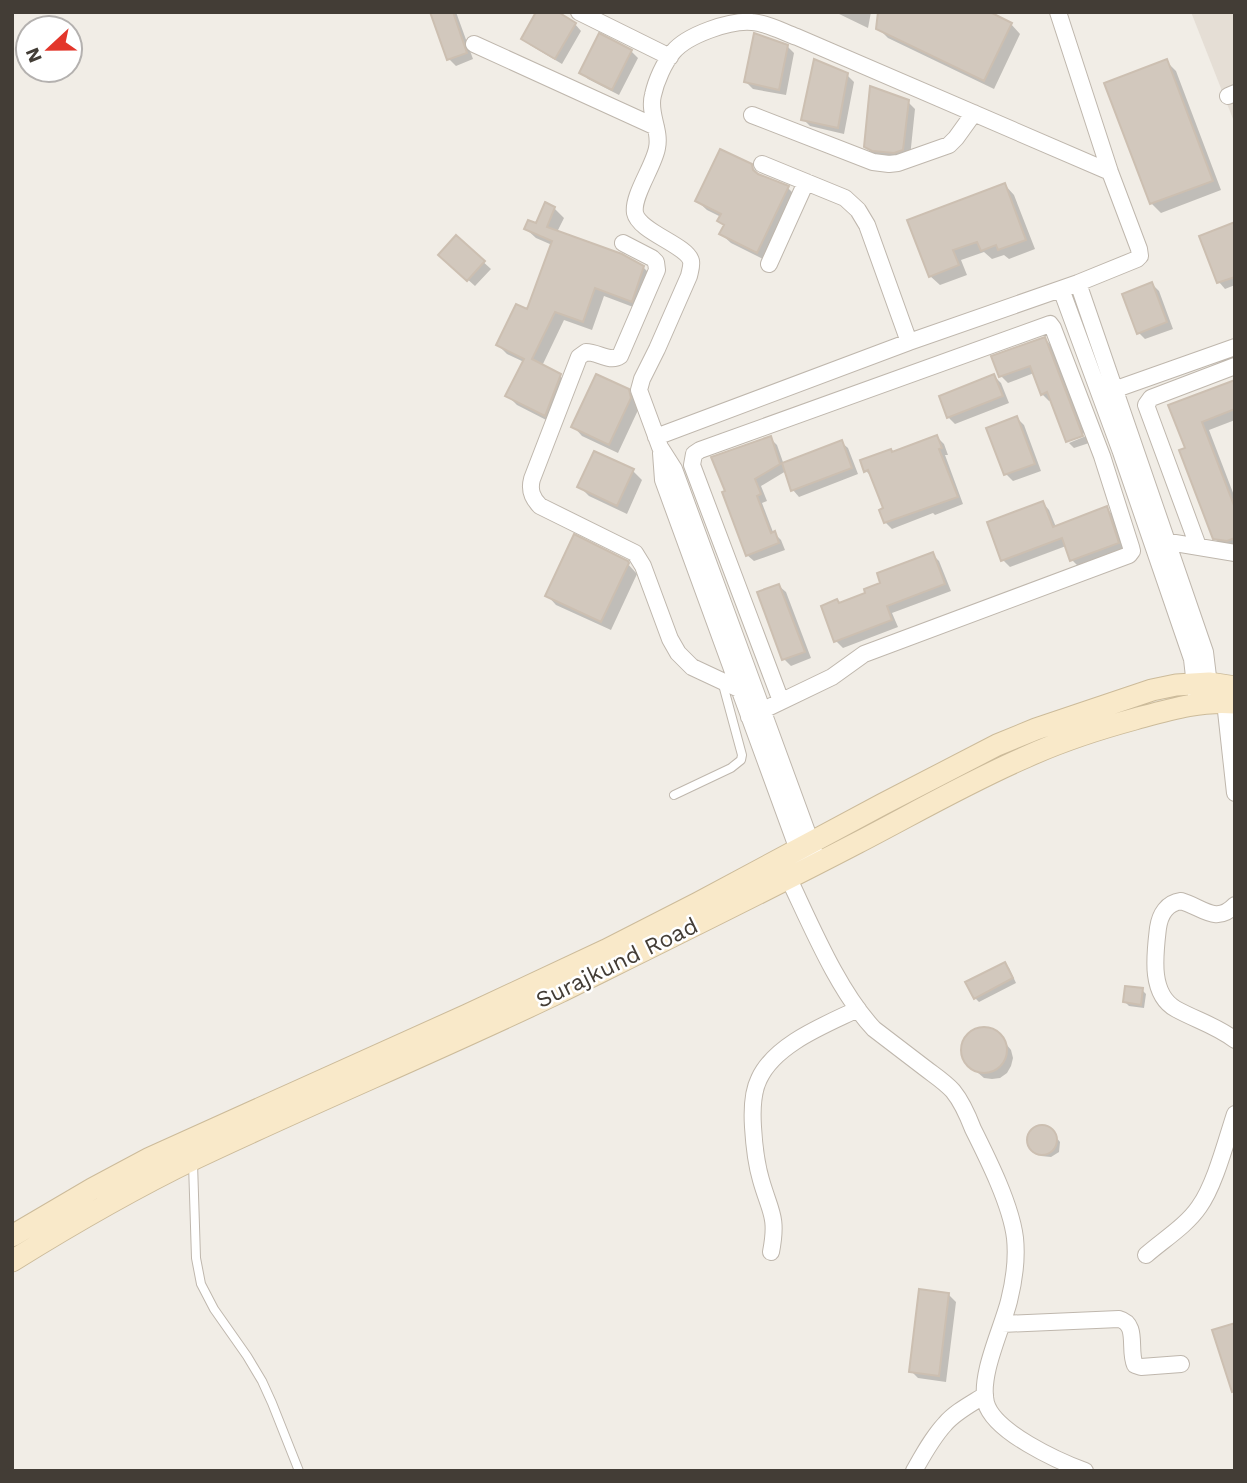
<svg xmlns="http://www.w3.org/2000/svg" width="1247" height="1483" font-family="'Work Sans',sans-serif">
<style>
.residential{fill:#e5ded5}
.shadow{fill:#0003}
.building{fill:#d2c8bd;stroke:#ccbfb1;stroke-width:2}
.lines{fill:none;stroke-linecap:round;stroke-linejoin:round}
.service-casing{stroke:#bfb7ad;stroke-width:10}
.minor-casing{stroke:#bfb7ad;stroke-width:18}
.secondary-casing{stroke:#ccbb9a;stroke-width:23}
.service{stroke:#fff;stroke-width:8}
.minor{stroke:#fff;stroke-width:16}
.secondary{stroke:#f9e9c9;stroke-width:21}
.labels{text-anchor:middle;dominant-baseline:central;stroke-width:5;stroke-linejoin:round;paint-order:stroke}
.street-label{font-size:23px;fill:#433d36;stroke:#fff}
</style>
<rect width="100%" height="100%" fill="#f1ede6"/>
<!-- residential -->
<path class="residential" d="M 1191,12 L 1235,12 L 1235,124 Z"/>
<!-- shadow -->
<path class="shadow" d="M 432,12 L 456,12 L 473,59 L 456,66 L 449,59 Z
M 835,12 L 871,12 L 868,28 Z
M 575,24 L 581,31 L 562,64 L 530,45 L 524,39 Z
M 1011,24 L 1020,34 L 994,89 L 888,38 L 878,28 Z
M 787,46 L 794,53 L 786,95 L 753,89 L 746,82 Z
M 631,51 L 638,58 L 619,95 L 588,79 L 581,72 Z
M 1166,61 L 1176,71 L 1221,190 L 1161,213 L 1152,204 L 1106,84 Z
M 847,75 L 854,82 L 844,134 L 810,126 L 803,119 Z
M 908,102 L 915,109 L 910,157 L 881,157 L 873,154 L 866,147 Z
M 751,166 L 761,176 L 788,188 L 797,197 L 767,261 L 731,243 L 721,234 L 725,226 L 719,221 L 721,217 L 707,210 L 697,201 Z
M 1005,185 L 1014,195 L 1035,249 L 1009,259 L 1004,255 L 992,259 L 984,252 L 961,260 L 967,275 L 940,285 L 930,276 Z
M 554,208 L 564,218 L 557,232 L 643,267 L 653,277 L 641,310 L 604,296 L 592,330 L 564,320 L 542,366 L 560,376 L 569,385 L 554,424 L 517,405 L 508,396 L 524,362 L 507,354 L 498,345 L 528,312 L 552,245 L 536,238 L 526,229 L 537,225 Z
M 1235,224 L 1235,285 L 1225,289 L 1219,282 L 1202,237 Z
M 456,237 L 491,269 L 475,286 L 447,261 Z
M 1152,284 L 1159,291 L 1173,329 L 1145,339 L 1139,333 Z
M 1045,339 L 1052,346 L 1085,433 L 1068,439 L 1068,442 L 1051,400 L 1049,401 L 1042,394 L 1034,373 L 1008,383 L 1001,376 L 993,357 Z
M 994,376 L 1001,383 L 1009,403 L 955,424 L 949,418 L 941,397 Z
M 1235,382 L 1235,420 L 1209,430 L 1235,498 L 1235,548 L 1223,546 L 1214,538 L 1187,449 L 1171,406 Z
M 628,391 L 638,401 L 639,408 L 618,453 L 582,436 L 573,426 Z
M 1017,418 L 1024,425 L 1041,471 L 1013,481 L 1006,474 L 989,429 Z
M 1086,436 L 1089,443 L 1074,448 L 1069,443 Z
M 937,437 L 944,444 L 948,455 L 945,455 L 963,504 L 935,515 L 933,513 L 892,529 L 885,522 L 885,509 L 873,478 L 866,471 Z
M 770,438 L 777,445 L 784,465 L 841,442 L 848,448 L 858,474 L 799,497 L 793,490 L 786,471 L 761,486 L 767,501 L 762,503 L 773,532 L 781,540 L 785,550 L 754,561 L 747,555 L 724,493 Z
M 633,471 L 642,480 L 627,514 L 589,496 L 580,487 Z
M 1043,503 L 1049,510 L 1056,527 L 1106,508 L 1113,515 L 1124,550 L 1079,567 L 1072,560 L 1066,546 L 1010,567 L 1003,560 L 989,523 Z
M 932,554 L 939,561 L 951,591 L 892,613 L 898,627 L 843,648 L 836,641 L 840,604 L 867,594 Z
M 627,563 L 637,574 L 611,630 L 556,605 L 547,595 Z
M 779,586 L 786,592 L 811,658 L 791,666 L 784,659 Z
M 1004,964 L 1009,968 L 1016,983 L 979,1002 L 975,998 Z
M 1142,990 L 1146,994 L 1144,1008 L 1129,1006 L 1125,1002 Z
M 984,1029 L 992,1030 L 999,1035 L 1011,1050 L 1013,1058 L 1011,1066 L 1007,1073 L 1000,1078 L 992,1079 L 984,1078 L 969,1065 L 965,1058 L 963,1050 L 964,1042 L 969,1035 L 976,1031 Z
M 1039,1127 L 1049,1128 L 1060,1142 L 1059,1152 L 1051,1157 L 1041,1156 L 1030,1143 L 1031,1133 Z
M 949,1295 L 956,1302 L 946,1382 L 918,1378 L 911,1371 Z"/>
<!-- building -->
<path class="building" d="M 430,12 L 453,12 L 467,53 L 447,60 Z
M 536,12 L 558,12 L 576,23 L 555,59 L 521,39 Z
M 878,12 L 990,12 L 1012,23 L 984,81 L 876,29 Z
M 599,33 L 632,50 L 612,90 L 579,73 Z
M 754,33 L 788,45 L 779,90 L 744,82 Z
M 814,59 L 848,73 L 838,128 L 801,120 Z
M 1167,59 L 1213,181 L 1150,204 L 1104,83 Z
M 870,86 L 909,100 L 903,150 L 894,153 L 872,151 L 864,147 Z
M 720,149 L 752,164 L 753,170 L 758,174 L 789,186 L 757,253 L 719,234 L 724,225 L 717,221 L 721,214 L 695,201 Z
M 1005,183 L 1026,240 L 998,250 L 996,245 L 981,251 L 977,242 L 953,250 L 959,265 L 929,277 L 907,220 Z
M 545,202 L 555,207 L 547,227 L 622,254 L 644,266 L 632,302 L 595,288 L 583,322 L 555,312 L 532,359 L 561,374 L 545,416 L 505,396 L 524,359 L 496,345 L 516,304 L 527,309 L 552,241 L 524,229 L 528,220 L 536,223 Z
M 1235,222 L 1235,277 L 1217,283 L 1199,236 Z
M 456,235 L 485,261 L 467,281 L 438,255 Z
M 1152,282 L 1167,322 L 1137,334 L 1122,294 Z
M 1045,337 L 1083,436 L 1066,442 L 1047,392 L 1041,395 L 1030,366 L 999,377 L 991,356 Z
M 596,374 L 629,389 L 631,398 L 609,445 L 571,427 Z
M 994,374 L 1003,396 L 947,418 L 939,396 Z
M 1235,380 L 1235,409 L 1202,422 L 1235,508 L 1235,538 L 1227,541 L 1213,539 L 1179,450 L 1185,448 L 1168,405 Z
M 1017,416 L 1035,464 L 1004,475 L 986,428 Z
M 937,435 L 942,448 L 939,449 L 958,497 L 884,523 L 879,510 L 883,508 L 868,470 L 864,472 L 860,460 L 891,449 L 892,452 Z
M 771,436 L 780,464 L 755,479 L 761,494 L 757,496 L 771,533 L 775,531 L 779,543 L 746,556 L 722,492 L 725,491 L 711,457 Z
M 842,440 L 852,468 L 791,491 L 782,463 Z
M 594,451 L 634,469 L 617,506 L 577,487 Z
M 1043,501 L 1053,527 L 1107,506 L 1119,543 L 1070,561 L 1062,538 L 1001,561 L 987,522 Z
M 574,534 L 628,561 L 629,563 L 601,622 L 545,596 Z
M 933,552 L 945,584 L 887,606 L 892,620 L 834,642 L 821,606 L 837,599 L 839,603 L 865,593 L 864,589 L 880,583 L 877,573 Z
M 779,584 L 805,652 L 782,660 L 757,592 Z
M 1005,962 L 1013,978 L 974,999 L 965,982 Z
M 1125,986 L 1143,988 L 1141,1005 L 1123,1002 Z
M961 1050a23 23 0 1 1 46 0a23 23 0 1 1-46 0Z
M1027 1140a15 15 0 1 1 30 0a15 15 0 1 1-30 0Z
M 919,1289 L 949,1293 L 939,1376 L 909,1372 Z
M 1235,1323 L 1235,1391 L 1232,1392 L 1212,1330 Z"/>
<g class="lines">
<!-- service casing -->
<g class="service-casing">
<path id="service" d="M 674,795 L 731,768 L 741,760 L 742,755 L 722,681
M 193,1163 L 196,1258 L 201,1284 L 214,1309 L 247,1356 L 262,1381 L 272,1403 L 299,1471"/>
</g>
<!-- minor casing -->
<g class="minor-casing">
<path id="minor" d="M 579,12 L 670,57
M 474,44 L 656,127
M 1228,96 L 1235,93
M 752,115 L 873,162 L 889,164 L 898,163 L 949,145 L 956,138 L 974,113
M 762,164 L 845,198 L 858,210 L 867,225 L 909,342
M 623,243 L 652,258 L 656,262 L 657,270 L 620,356 C 610,363 598,352 586,352 L 579,357 L 532,479 C 529,490 532,498 540,506 L 635,553 L 643,566 L 670,639 L 678,653 L 692,667 L 739,689
M 769,264 L 806,182
M 1078,283 L 1205,652 L 1210,693
M 1061,289 L 1121,452 L 1192,659 L 1196,694
M 1105,393 L 1235,347
M 656,437 L 909,342 L 1078,283 L 1137,259 L 1140,256 L 1139,249 L 1110,172 L 1058,12
M 661,453 L 663,480 L 805,869
M 1157,540 L 1235,553
M 1198,546 L 1146,405 L 1151,398 L 1235,366
M 1225,702 L 1235,793
M 749,717 L 832,677 L 864,654 L 1129,555 L 1132,551 L 1131,547 L 1102,456 L 1053,328 L 1050,324 L 700,450 L 694,454 L 692,465 L 781,701
M 814,851 L 674,469 L 660,447 L 639,390 L 642,379 L 657,349 L 689,276 C 690,271 692,266 691,261 C 687,245 639,232 635,213 C 632,196 654,166 657,148 C 661,130 648,113 653,95 C 656,81 664,63 673,52 C 687,35 730,20 752,22 C 767,23 783,32 797,37 L 1110,172
M 788,877 C 811,925 838,991 874,1029 C 891,1042 908,1055 925,1068 C 934,1075 945,1082 953,1091 C 962,1102 968,1116 973,1129 C 988,1159 1011,1205 1015,1238 C 1017,1257 1014,1281 1009,1301 C 1002,1329 979,1375 986,1403 C 994,1432 1058,1461 1085,1471
M 1235,905 C 1216,925 1202,907 1181,901 C 1167,903 1160,914 1158,928 C 1155,954 1149,994 1176,1009 C 1196,1020 1217,1026 1235,1040
M 771,1252 C 778,1216 770,1212 761,1180 C 756,1163 754,1144 753,1127 C 752,1111 752,1093 759,1079 C 775,1044 825,1025 858,1009
M 1146,1255 C 1163,1240 1186,1226 1199,1207 C 1215,1185 1226,1141 1235,1114
M 1002,1324 L 1119,1319 C 1139,1324 1128,1350 1135,1365 L 1141,1367 L 1181,1364
M 914,1471 C 923,1455 932,1438 945,1424 C 955,1412 971,1404 985,1395"/>
</g>
<!-- secondary casing -->
<g class="secondary-casing">
<path id="secondary" d="M 12,1236 L 92,1189 L 150,1158 L 467,1015 L 606,950 L 698,903 L 883,804 L 997,745 L 1036,729 L 1152,690 L 1176,685 L 1209,683 L 1235,687
M 12,1261 C 70,1225 134,1188 196,1158 C 316,1101 439,1050 560,992 C 659,943 759,894 857,843 C 913,814 968,782 1026,757 C 1061,741 1098,729 1135,719 C 1168,710 1200,700 1235,703"/>
</g>
<!-- service -->
<use href="#service" class="service"/>
<!-- minor -->
<use href="#minor" class="minor"/>
<!-- secondary -->
<use href="#secondary" class="secondary"/>
</g>
<g class="labels">
<!-- street labels -->
<g class="street-label">
<text transform="translate(617 963) rotate(-26)">Surajkund Road</text>
</g>
</g>
<!-- border -->
<rect width="1247" height="1483" fill="none" stroke="#433d36" stroke-width="28"/>
<!-- north arrow -->
<g transform="translate(49 49) rotate(248)"><circle r="33" fill="#ffffff" stroke="#b4b1af" stroke-width="2"/>
<path d="M0-5L12 26L0 18L-12 26Z" fill="#e3362b"/>
<text y="-10" font-size="19" font-weight="bold" text-anchor="middle" fill="#433d36">N</text>
</g>
</svg>
